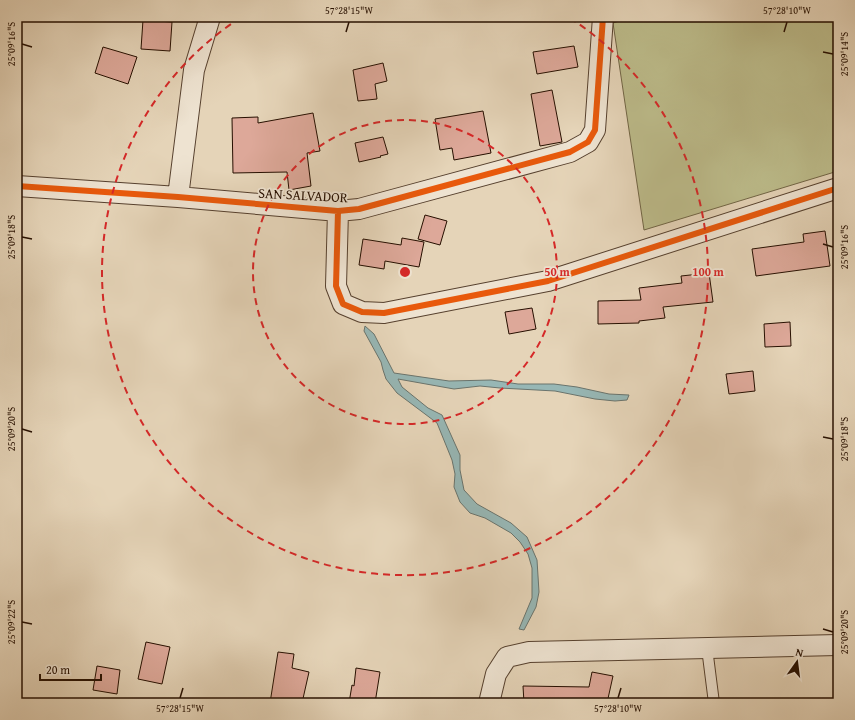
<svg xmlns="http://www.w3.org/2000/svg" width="855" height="720" font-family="'Gentium Book Plus',serif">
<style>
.green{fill:#bcbb8a;stroke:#716545}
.water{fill:#97b7b5;stroke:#6a746d}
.building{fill:#dda899;stroke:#260f00}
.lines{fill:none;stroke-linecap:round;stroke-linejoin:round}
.lane-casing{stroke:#56402e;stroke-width:12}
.street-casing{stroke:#56402e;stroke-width:22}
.lane{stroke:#eee3d1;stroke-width:10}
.street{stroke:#eee3d1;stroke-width:20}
.cycleway-casing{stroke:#eee3d1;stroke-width:8}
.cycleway{stroke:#e8590c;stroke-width:6}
.ticks{fill:none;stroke:#260f00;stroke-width:1.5}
.ring{fill:none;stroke:#d62828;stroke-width:2;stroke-dasharray:7 5}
.labels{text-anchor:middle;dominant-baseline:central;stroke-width:3.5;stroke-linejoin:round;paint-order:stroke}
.street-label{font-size:14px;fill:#260f00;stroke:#eee3d1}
.centre{fill:#d62828;stroke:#eee3d1;stroke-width:2}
.ring-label{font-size:12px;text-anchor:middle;font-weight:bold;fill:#d62828;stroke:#eee3d1;stroke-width:3.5;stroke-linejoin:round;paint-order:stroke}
.neatline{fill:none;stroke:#260f00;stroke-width:1.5}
.ticks-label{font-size:10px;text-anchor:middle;fill:#260f00}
</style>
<rect width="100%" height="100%" fill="#e5d4b8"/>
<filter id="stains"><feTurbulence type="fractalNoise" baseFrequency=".005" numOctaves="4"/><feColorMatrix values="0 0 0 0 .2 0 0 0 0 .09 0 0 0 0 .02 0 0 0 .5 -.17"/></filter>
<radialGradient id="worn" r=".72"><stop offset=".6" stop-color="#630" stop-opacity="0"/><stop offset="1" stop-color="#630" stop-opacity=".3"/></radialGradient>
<!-- green -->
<path class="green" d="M 632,17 L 838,17 L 838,171 L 644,230 L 613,23 Z"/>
<!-- water -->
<path class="water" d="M 365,326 L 374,334 L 394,373 L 449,381 L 491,380 L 518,384 L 554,384 L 577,387 L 609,394 L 629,395 L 627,400 L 615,401 L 595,399 L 555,391 L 500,388 L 480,386 L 454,389 L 398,379 L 402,387 L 428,408 L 442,415 L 460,455 L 460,470 L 464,490 L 477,504 L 511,523 L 527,537 L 537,560 L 539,592 L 536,607 L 524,630 L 519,629 L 532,598 L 532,568 L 528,554 L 520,542 L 511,533 L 485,518 L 470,513 L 460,502 L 454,487 L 455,474 L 452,460 L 437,423 L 397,393 L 386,379 L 383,370 L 381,362 L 364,331 Z"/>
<!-- building -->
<path class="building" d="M 143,20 L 172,22 L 170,51 L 141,49 Z
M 574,46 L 578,67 L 537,74 L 533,52 Z
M 103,47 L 137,57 L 128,84 L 95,73 Z
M 383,63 L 387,81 L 375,84 L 377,99 L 358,101 L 353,70 Z
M 552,90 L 562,142 L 540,146 L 531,94 Z
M 483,111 L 491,153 L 454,160 L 452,148 L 440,150 L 435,119 Z
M 313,113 L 320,151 L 307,153 L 311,186 L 289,190 L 287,172 L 233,173 L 232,118 L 258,117 L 258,123 Z
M 383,137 L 388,154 L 380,156 L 381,157 L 359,162 L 355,143 Z
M 425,215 L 447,221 L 440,245 L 418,239 Z
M 825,231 L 830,266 L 756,276 L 752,249 L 804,242 L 803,234 Z
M 402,238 L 424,242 L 419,267 L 385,261 L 384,269 L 359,265 L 363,239 L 401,245 Z
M 709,273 L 713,302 L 663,307 L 665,318 L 639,321 L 639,323 L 598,324 L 598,301 L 641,300 L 639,288 L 682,283 L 681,276 Z
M 532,308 L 536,329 L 509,334 L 505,312 Z
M 790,322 L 791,346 L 765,347 L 764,324 Z
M 753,371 L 755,391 L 729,394 L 726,374 Z
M 146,642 L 170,647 L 162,684 L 138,679 Z
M 278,652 L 294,654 L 292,668 L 309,672 L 302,703 L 270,703 Z
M 97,666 L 120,670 L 117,694 L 93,690 Z
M 356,668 L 380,672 L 375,703 L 349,703 L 352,685 L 354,686 Z
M 592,672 L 613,676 L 607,703 L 524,703 L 523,686 L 589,687 Z"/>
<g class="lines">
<!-- lane casing -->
<g class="lane-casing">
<path id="lane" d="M 707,648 L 714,703"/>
</g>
<!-- street casing -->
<g class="street-casing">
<path id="street" d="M 17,186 L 178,197 L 338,211 L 359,209 L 570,152 L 588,142 L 595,130 L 603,17
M 178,197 L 194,70 L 210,17
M 338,211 L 336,286 L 343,304 L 362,312 L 384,313 L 548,281 L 838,188
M 489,703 L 496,674 L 507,657 L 529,652 L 838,645"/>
</g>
<!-- lane -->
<use href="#lane" class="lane"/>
<!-- street -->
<use href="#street" class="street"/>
<!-- cycleway casing -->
<g class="cycleway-casing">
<path id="cycleway" d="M 17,186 L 178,197 L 338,211 L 359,209 L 570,152 L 588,142 L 595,130 L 603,17
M 338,211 L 336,286 L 343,304 L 362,312 L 384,313 L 548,281 L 838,188"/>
</g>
<!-- cycleway -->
<use href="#cycleway" class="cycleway"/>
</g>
<!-- ticks -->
<path class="ticks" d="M 346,32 L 349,22M 784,32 L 787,22M 22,44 L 32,47M 823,52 L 833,54M 22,237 L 32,239M 823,244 L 833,247M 22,429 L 32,432M 823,437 L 833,439M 22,622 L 32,624M 823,629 L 833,632M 180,698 L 183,688M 618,698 L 621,688"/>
<!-- distance rings -->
<g class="ring">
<circle cx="405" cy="272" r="152"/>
<path d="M570 18A303 303 0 1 1 240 18"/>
</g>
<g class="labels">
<!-- street labels -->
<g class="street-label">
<text transform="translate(303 195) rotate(3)">SAN SALVADOR</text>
</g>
</g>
<circle cx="405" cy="272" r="6" class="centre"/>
<g class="ring-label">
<text x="557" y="276">50 m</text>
<text x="708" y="276">100 m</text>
</g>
<!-- margin -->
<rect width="855" height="720" fill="none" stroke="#e5d4b8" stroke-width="44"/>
<!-- north arrow -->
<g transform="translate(797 662) rotate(14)" stroke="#eee3d1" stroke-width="3" paint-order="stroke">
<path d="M0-3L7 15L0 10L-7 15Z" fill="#260f00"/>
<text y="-6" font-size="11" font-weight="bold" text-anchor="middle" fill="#260f00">N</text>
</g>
<!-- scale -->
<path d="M40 674v6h61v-6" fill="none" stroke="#260f00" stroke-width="2"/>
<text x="46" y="674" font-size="12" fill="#260f00" stroke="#eee3d1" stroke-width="3" paint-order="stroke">20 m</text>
<rect x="22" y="22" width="811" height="676" class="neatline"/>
<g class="ticks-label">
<text x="349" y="14">57°28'15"W</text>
<text x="787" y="14">57°28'10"W</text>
<text transform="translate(11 44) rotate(-90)" y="4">25°09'16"S</text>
<text transform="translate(844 54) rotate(-90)" y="4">25°09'14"S</text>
<text transform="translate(11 237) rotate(-90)" y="4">25°09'18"S</text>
<text transform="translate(844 247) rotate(-90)" y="4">25°09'16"S</text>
<text transform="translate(11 429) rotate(-90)" y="4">25°09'20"S</text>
<text transform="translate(844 439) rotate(-90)" y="4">25°09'18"S</text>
<text transform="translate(11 622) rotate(-90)" y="4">25°09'22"S</text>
<text transform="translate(844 632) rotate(-90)" y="4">25°09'20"S</text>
<text x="180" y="712">57°28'15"W</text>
<text x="618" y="712">57°28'10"W</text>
</g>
<rect width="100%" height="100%" filter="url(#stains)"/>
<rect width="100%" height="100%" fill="url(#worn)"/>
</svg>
